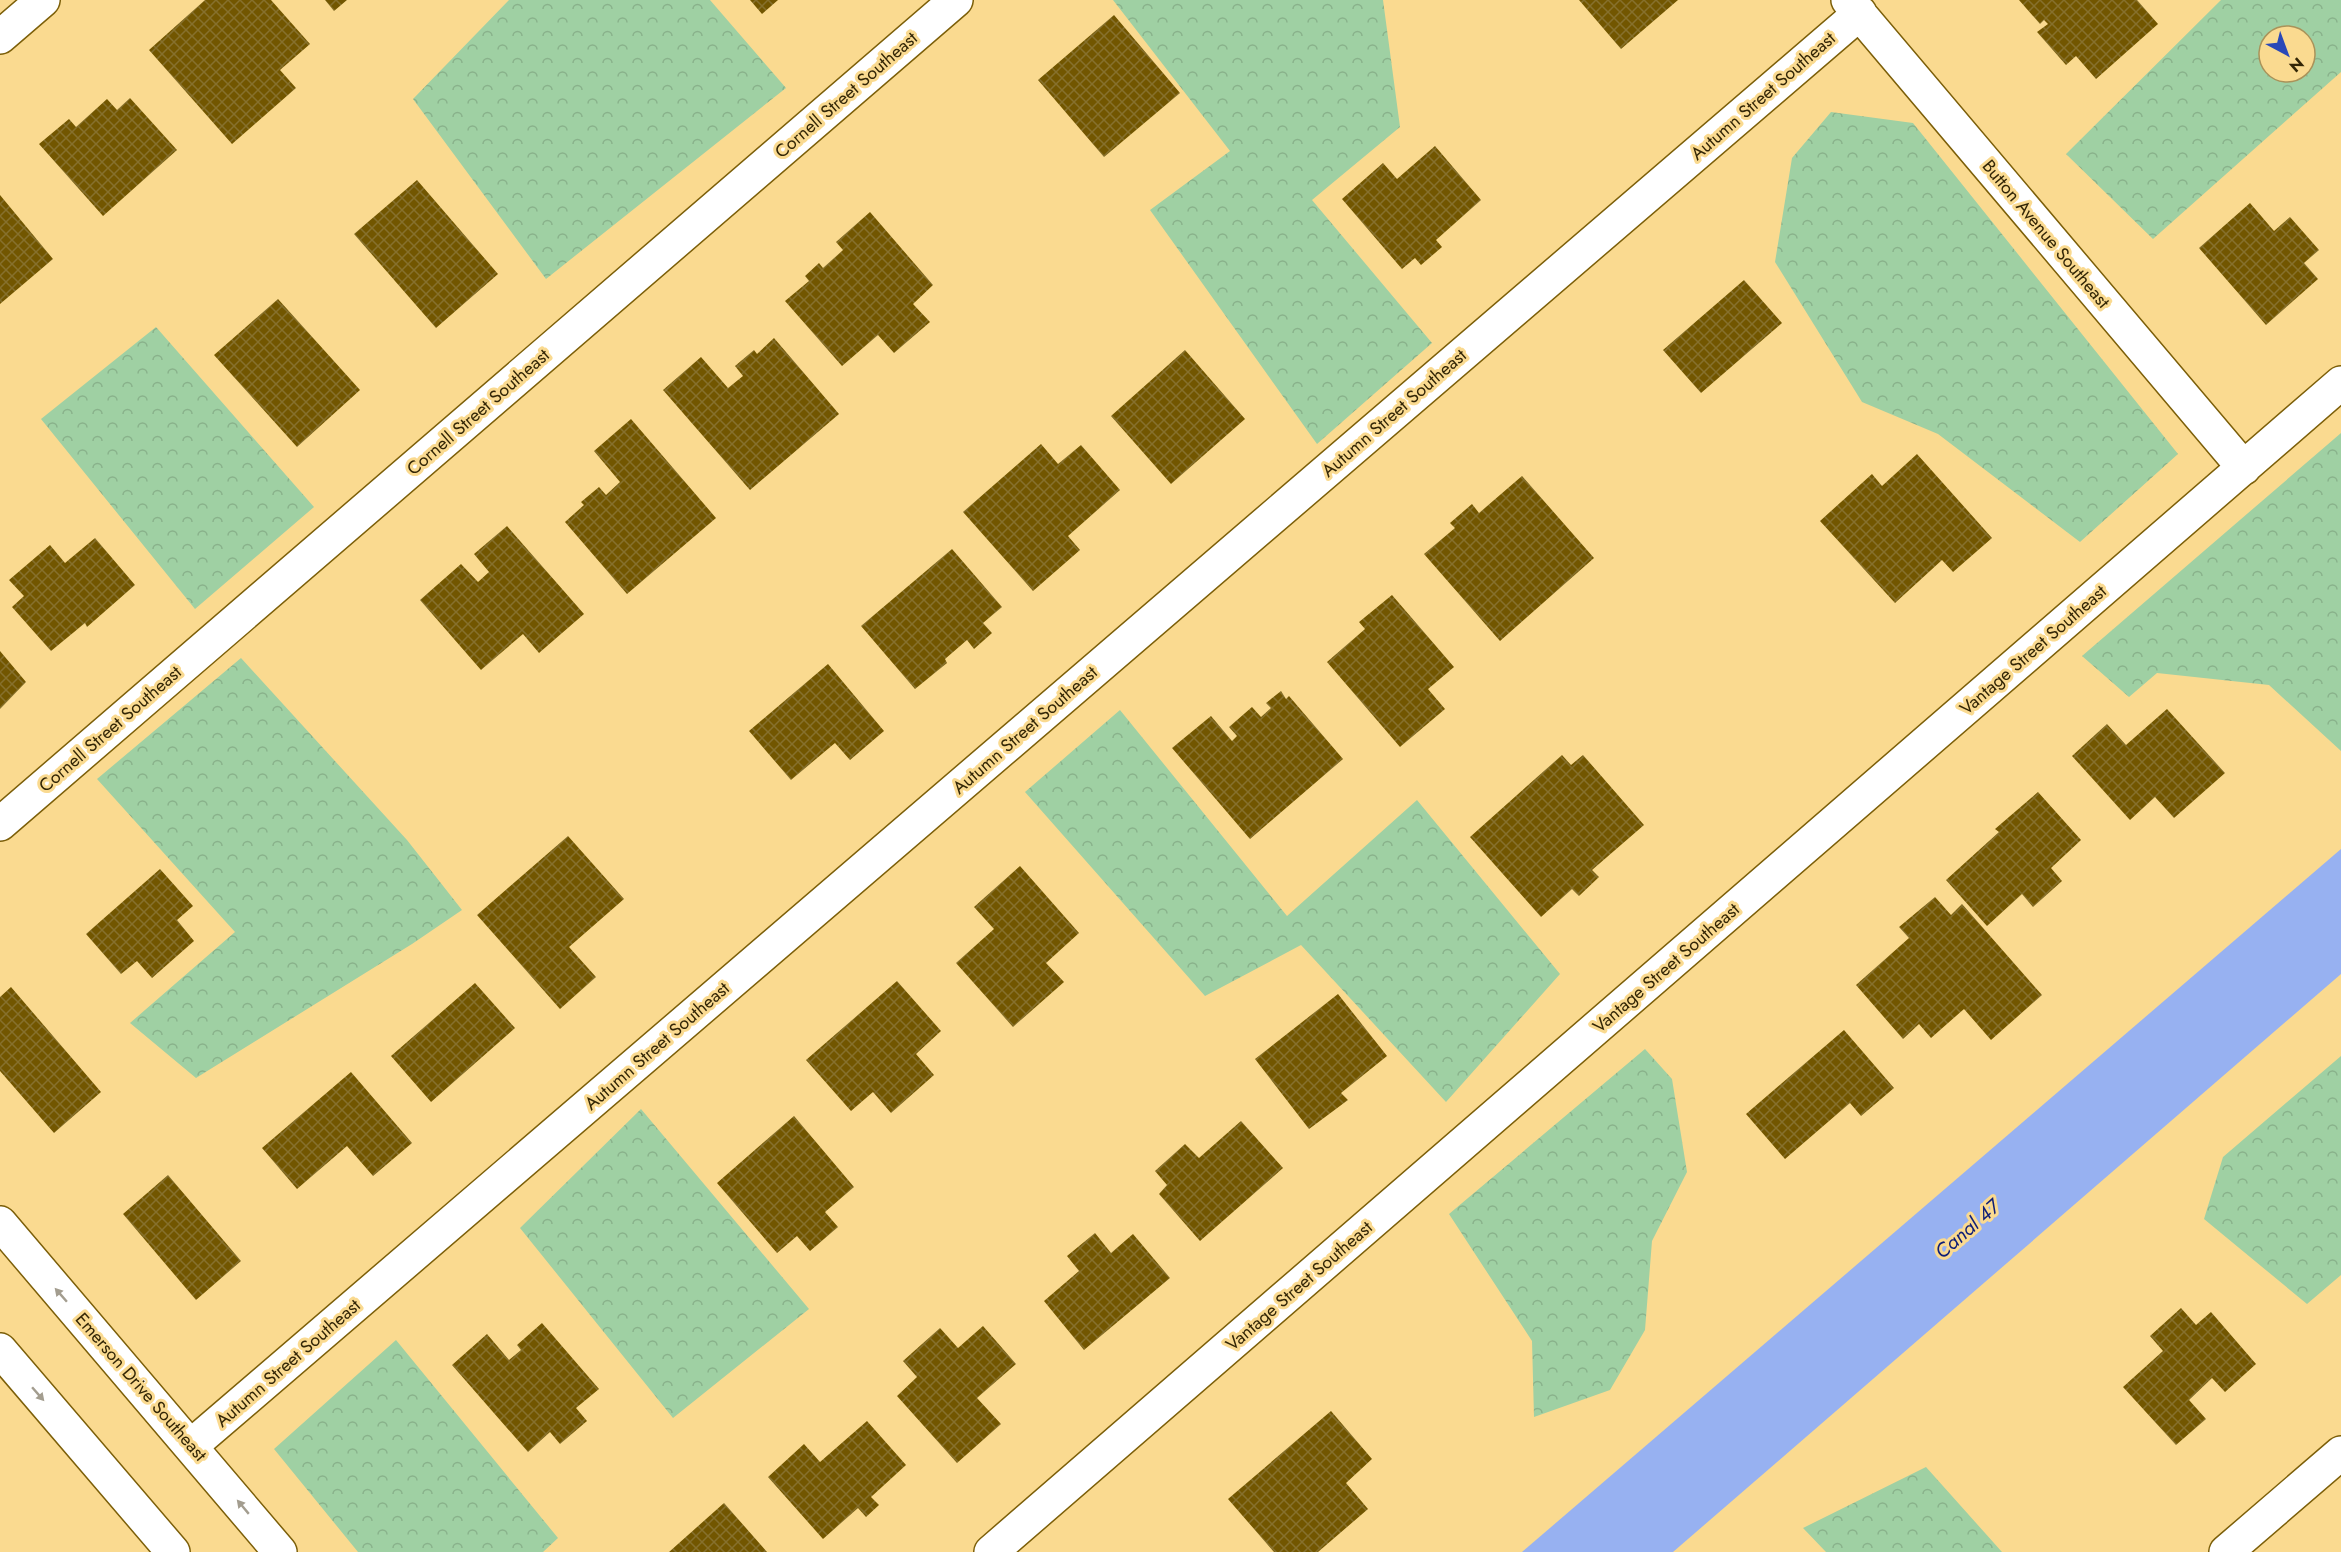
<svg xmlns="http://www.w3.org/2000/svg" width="2341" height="1552" viewBox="0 0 2341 1552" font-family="Jost,sans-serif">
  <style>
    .forest { fill: url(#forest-crowns); fill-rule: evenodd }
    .water { fill: #97b1f1 }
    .building { fill: url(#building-cross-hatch) }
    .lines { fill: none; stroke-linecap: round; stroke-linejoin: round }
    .street-casing { stroke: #7c5f09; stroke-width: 36 }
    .secondary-casing { stroke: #7c5f09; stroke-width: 36 }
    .street { stroke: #fff; stroke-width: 33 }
    .secondary { stroke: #fff; stroke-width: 33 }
    .oneway { fill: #a39d8f }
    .labels { text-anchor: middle; stroke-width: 6; stroke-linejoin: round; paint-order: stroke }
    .street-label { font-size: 18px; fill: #332606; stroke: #fada90 }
    .water-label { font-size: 20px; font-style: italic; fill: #0e1e77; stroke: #fada90 }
  </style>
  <defs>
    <pattern id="forest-crowns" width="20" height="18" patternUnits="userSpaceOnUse" patternTransform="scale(1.5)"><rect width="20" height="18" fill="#9fd0a3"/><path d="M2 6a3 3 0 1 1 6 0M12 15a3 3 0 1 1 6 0" fill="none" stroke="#89b28b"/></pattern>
    <pattern id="building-cross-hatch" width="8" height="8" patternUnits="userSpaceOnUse" patternTransform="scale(1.5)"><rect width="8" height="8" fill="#725600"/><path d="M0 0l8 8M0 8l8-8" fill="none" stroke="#86702d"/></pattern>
  </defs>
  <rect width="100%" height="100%" fill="#fada90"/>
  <path class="forest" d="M509,0H710L786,88L546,279L413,99Z
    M1113,0H1383L1400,127L1312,200L1432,343L1317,444L1150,210L1230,151Z
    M2221,0H2341V72L2153,239L2066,154ZM2269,36H2305V72H2269Z
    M1831,112L1913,123L2178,454L2080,542L1938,434L1862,402L1775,262L1792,158Z
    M156,327L314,507L195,609L41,419Z
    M2341,433V751L2269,685L2157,673L2129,697L2082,656Z
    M241,658L407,840L462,910L412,944L196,1078L130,1023L235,932L97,779Z
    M1120,710L1287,916L1417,800L1560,974L1446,1102L1301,945L1205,996L1025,792Z
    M1645,1049L1672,1079L1687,1172L1652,1241L1645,1330L1610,1390L1534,1417L1532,1341L1449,1214Z
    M2341,1056V1275L2307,1304L2204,1219L2223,1157Z
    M641,1109L809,1309L673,1418L520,1228Z
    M396,1340L558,1538L543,1552H358L274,1449Z
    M1926,1467L2002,1552H1826L1803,1528Z"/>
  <path class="water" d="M2341,849V974L1673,1552H1522Z"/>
  <path class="building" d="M205,0H271L310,44L280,70L296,88L232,144L149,50Z
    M325,0H347L334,11Z
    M750,0H778L762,14Z
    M1579,0H1678L1621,49Z
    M2019,0H2137L2158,24L2096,79L2076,56L2066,65L2037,32L2048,24L2044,20L2040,24Z
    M1114,15L1180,93L1104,157L1038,80Z
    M130,98L177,150L103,216L39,144L69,119L76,127L107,99L117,110Z
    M1435,146L1481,200L1436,240L1442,247L1421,265L1415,258L1402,269L1342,199L1383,163L1397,179Z
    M417,180L498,274L436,328L354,234Z
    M0,195L53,259L0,304Z
    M2250,203L2274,231L2290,217L2319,250L2304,263L2318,279L2266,325L2199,248Z
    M870,212L933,285L913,304L930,322L894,353L878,335L842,366L785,301L809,281L805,276L819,263L823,268L843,250L836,242Z
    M1744,280L1782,323L1701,393L1663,350Z
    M278,299L360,390L297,447L214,355Z
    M774,338L839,414L750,490L663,390L701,357L728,388L743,376L735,366L754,350L757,354Z
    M1185,350L1245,419L1171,484L1111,416Z
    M631,419L716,518L627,594L565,522L584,505L581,502L599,487L606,495L620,482L594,451Z
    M1041,444L1058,464L1081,445L1120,490L1068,536L1080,550L1033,591L963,512Z
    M1917,454L1992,538L1953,572L1942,560L1895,603L1820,521L1872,474L1882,486Z
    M1522,476L1594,558L1500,641L1424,554L1455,528L1450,523L1472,504L1479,513Z
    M507,526L584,614L539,653L523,634L481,670L420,600L461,564L478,582L489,572L474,554Z
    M95,538L135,585L87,627L85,623L51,651L12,607L24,596L9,580L50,545L65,563Z
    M952,549L1002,607L983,623L992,633L974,649L967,640L945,659L947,663L915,689L861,626Z
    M1392,595L1454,667L1428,689L1445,709L1400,747L1327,662L1365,629L1359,622Z
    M0,651L26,682L0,709Z
    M828,664L884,731L850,760L835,743L791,780L749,731Z
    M1281,691L1286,699L1289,696L1343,759L1250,839L1172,748L1211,716L1232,741L1237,736L1229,727L1252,707L1261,717L1271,708L1266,703Z
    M2167,709L2225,773L2174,818L2155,797L2130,820L2072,756L2107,724L2126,745Z
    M1562,755L1571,765L1583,755L1644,825L1592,870L1599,877L1579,896L1572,889L1541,917L1470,837Z
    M2038,792L2081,840L2051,868L2062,881L2033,907L2022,894L1987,926L1946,880L1999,832L1995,829Z
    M568,836L624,899L569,947L596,977L560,1009L477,915Z
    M1020,866L1079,933L1046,963L1064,982L1013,1027L956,963L994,929L974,907Z
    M160,869L193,906L177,920L194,941L152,978L137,961L121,974L86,934Z
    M1935,897L1951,915L1962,904L2042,995L1991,1040L1964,1009L1931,1038L1919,1024L1903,1039L1856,985L1909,938L1899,927Z
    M897,981L941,1031L916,1054L934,1075L891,1113L873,1092L851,1111L806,1060Z
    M475,983L515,1028L431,1102L391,1056Z
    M11,987L101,1092L54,1133L0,1071V997Z
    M1338,994L1387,1056L1341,1093L1348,1100L1309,1129L1255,1059Z
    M1844,1030L1894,1088L1861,1116L1850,1103L1785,1159L1746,1114Z
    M351,1072L412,1143L373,1176L347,1146L297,1189L262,1148Z
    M794,1116L854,1187L825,1212L838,1227L810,1251L797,1236L777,1253L717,1183Z
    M1241,1121L1283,1168L1200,1241L1159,1194L1167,1185L1155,1171L1185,1144L1199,1158Z
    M168,1175L241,1261L196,1300L123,1214Z
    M1095,1233L1111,1253L1133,1234L1170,1278L1084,1350L1044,1301L1079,1271L1067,1256Z
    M2181,1308L2196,1325L2211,1312L2256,1364L2225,1392L2212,1378L2189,1400L2206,1419L2176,1445L2123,1387L2163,1351L2150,1336Z
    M542,1323L599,1389L576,1408L587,1421L560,1444L550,1432L528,1452L452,1365L487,1334L509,1360L521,1350L517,1345Z
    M983,1326L1016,1364L977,1398L1001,1424L957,1463L897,1396L917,1377L903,1361L940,1328L958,1348Z
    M1331,1411L1372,1459L1346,1483L1368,1509L1318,1552H1274L1228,1499Z
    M867,1421L906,1465L871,1497L879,1505L866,1517L858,1508L823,1539L768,1477L804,1444L820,1462Z
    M724,1503L767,1552H669Z"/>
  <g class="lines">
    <g class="street-casing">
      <path id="street" d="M1848,0L2244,468
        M0,37L43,0
        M0,824L956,0
        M191,1446L1860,13
        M991,1552L2341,383
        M2226,1552L2341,1453"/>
    </g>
    <g class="secondary-casing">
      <path id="secondary" d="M0,1223L280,1552
        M0,1350L173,1552"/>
    </g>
    <use href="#street" class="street"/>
    <use href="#secondary" class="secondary"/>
  </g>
  <defs><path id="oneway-solid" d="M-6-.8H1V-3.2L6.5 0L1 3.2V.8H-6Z" transform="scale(1.5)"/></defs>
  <g class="oneway">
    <use href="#oneway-solid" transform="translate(61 1295) rotate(-131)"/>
    <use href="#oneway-solid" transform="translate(38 1394) rotate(49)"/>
    <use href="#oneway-solid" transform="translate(243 1507) rotate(-130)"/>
  </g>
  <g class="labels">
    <g class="street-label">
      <text transform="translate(846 95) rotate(-41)" y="6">Cornell Street Southeast</text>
      <text transform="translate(1763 96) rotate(-41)" y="6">Autumn Street Southeast</text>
      <text transform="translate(2046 234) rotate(50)" y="6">Button Avenue Southeast</text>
      <text transform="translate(478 412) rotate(-41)" y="6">Cornell Street Southeast</text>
      <text transform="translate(1394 413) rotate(-41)" y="6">Autumn Street Southeast</text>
      <text transform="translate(2033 650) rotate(-41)" y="6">Vantage Street Southeast</text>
      <text transform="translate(110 729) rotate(-41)" y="6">Cornell Street Southeast</text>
      <text transform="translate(1025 730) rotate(-41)" y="6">Autumn Street Southeast</text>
      <text transform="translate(1666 968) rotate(-41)" y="6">Vantage Street Southeast</text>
      <text transform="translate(657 1046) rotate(-41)" y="6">Autumn Street Southeast</text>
      <text transform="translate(1299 1286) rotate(-41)" y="6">Vantage Street Southeast</text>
      <text transform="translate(288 1363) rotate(-41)" y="6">Autumn Street Southeast</text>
      <text transform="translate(141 1387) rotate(49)" y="6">Emerson Drive Southeast</text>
    </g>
    <g class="water-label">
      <text transform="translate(1967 1229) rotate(-41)" y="7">Canal 47</text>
    </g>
  </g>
  <g transform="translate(2287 54) rotate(139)"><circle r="28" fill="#fada90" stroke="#aa9259" stroke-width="1.5"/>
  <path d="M0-4.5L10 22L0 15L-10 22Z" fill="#2a48b8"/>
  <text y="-9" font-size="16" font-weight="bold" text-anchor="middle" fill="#332606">N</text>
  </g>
</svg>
